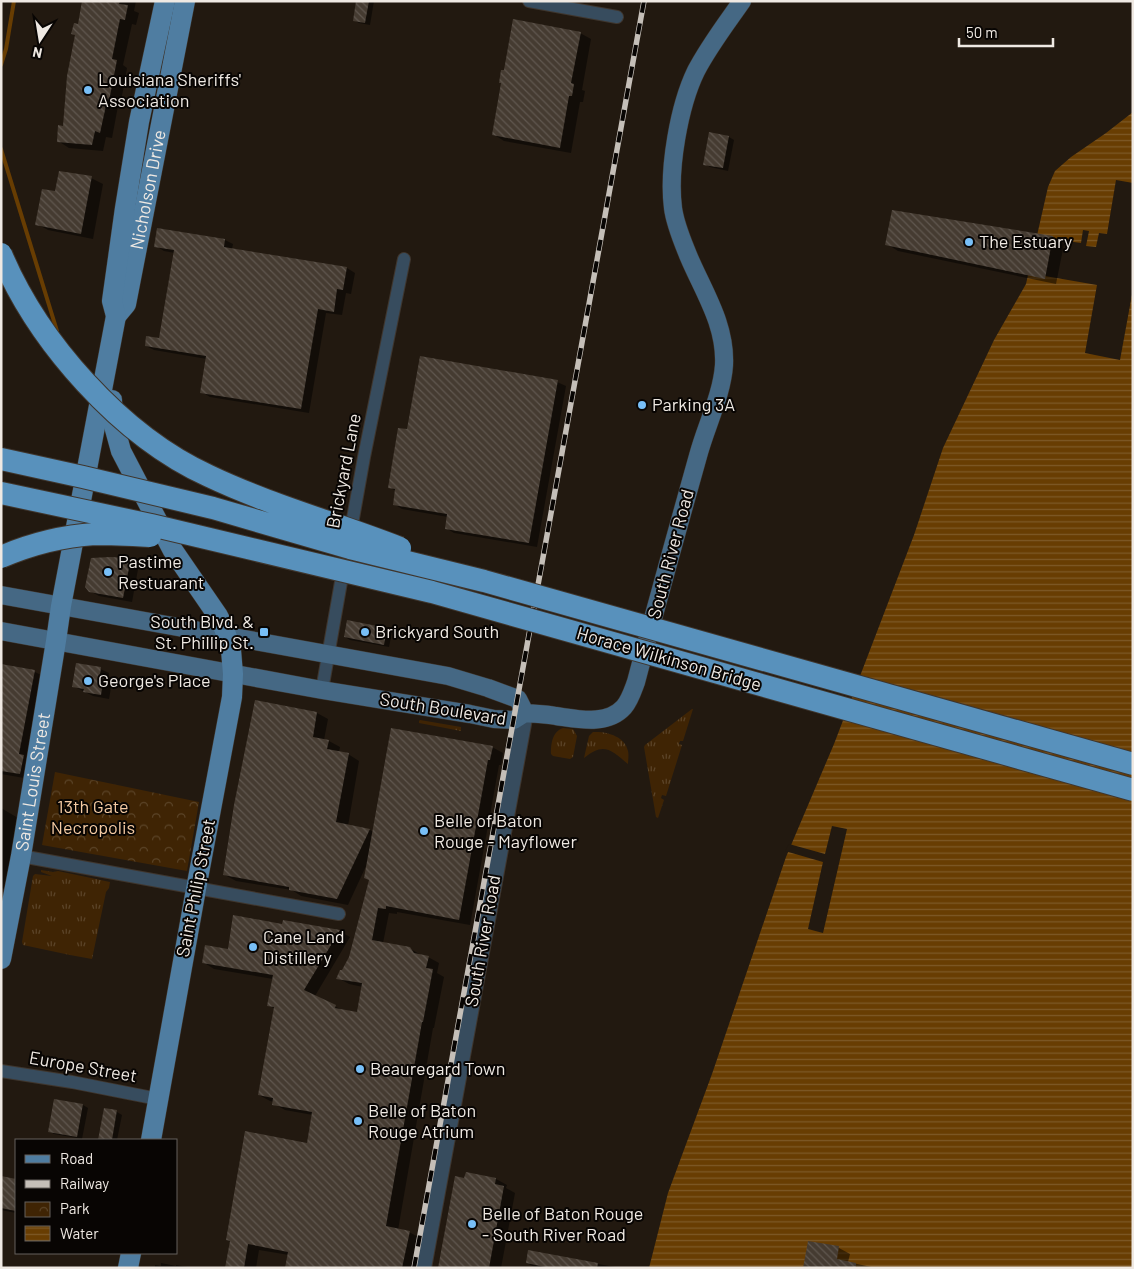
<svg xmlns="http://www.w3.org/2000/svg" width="1134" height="1269" viewBox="0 0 1134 1269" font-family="Barlow,sans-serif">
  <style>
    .grass { fill: url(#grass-tufts) }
    .park { fill: url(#park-crowns) }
    .water { fill: url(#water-rules) }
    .pier { fill: #221910 }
    .shadow { fill: #0007 }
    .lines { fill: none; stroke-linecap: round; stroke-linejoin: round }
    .stream { stroke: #683d02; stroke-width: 4 }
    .building { fill: url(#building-back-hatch) }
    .minor-casing { stroke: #3f362e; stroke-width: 14 }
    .tertiary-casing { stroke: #3f362e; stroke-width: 18 }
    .secondary-casing { stroke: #3f362e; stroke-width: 19 }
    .primary-casing { stroke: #3f362e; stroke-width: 21 }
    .minor { stroke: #374c5e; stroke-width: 12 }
    .tertiary { stroke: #374c5e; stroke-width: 16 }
    .secondary { stroke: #456884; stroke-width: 18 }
    .primary { stroke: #4f7da1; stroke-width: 20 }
    .rail-casing { stroke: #c5bfb8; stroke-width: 5.5 }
    .rail { stroke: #080503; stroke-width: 4; stroke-dasharray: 11; stroke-linecap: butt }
    .motorway-bridge-casing { stroke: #3f362e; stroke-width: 24; stroke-linecap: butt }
    .motorway-bridge { stroke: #5891bc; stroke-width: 22 }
    .poi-dot { fill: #78bff7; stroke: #080503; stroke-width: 2 }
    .labels { text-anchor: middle; stroke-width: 4; stroke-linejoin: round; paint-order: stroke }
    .poi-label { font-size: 18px; fill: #efe9e3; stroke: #080503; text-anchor: start }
    .street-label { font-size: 18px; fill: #efe9e3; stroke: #080503 }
    .park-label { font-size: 18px; fill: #f5cba3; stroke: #080503 }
  </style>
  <defs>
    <pattern id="grass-tufts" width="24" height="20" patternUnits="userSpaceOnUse" patternTransform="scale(1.25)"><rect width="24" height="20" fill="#3f2404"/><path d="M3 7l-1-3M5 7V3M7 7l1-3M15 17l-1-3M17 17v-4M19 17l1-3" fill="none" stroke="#5b4428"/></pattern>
    <pattern id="park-crowns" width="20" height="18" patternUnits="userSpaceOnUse" patternTransform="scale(1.25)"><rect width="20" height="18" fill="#3f2404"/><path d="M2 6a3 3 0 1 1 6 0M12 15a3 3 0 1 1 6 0" fill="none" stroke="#5b4428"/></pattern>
    <pattern id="water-rules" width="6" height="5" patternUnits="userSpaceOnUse" patternTransform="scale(1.25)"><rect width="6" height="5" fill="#683d02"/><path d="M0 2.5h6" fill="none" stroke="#7e5927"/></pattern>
    <pattern id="building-back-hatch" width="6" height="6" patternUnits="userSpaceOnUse" patternTransform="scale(1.25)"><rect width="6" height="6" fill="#453b31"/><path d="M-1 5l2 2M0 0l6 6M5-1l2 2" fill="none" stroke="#60574f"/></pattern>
  </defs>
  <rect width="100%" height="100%" fill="#221910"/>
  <path class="grass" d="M692,709H693L683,741H680L679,744L682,745L666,796L662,795L661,798L664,800L658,818L656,817L644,747L645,745Z
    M420,720L461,727V731L419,723V721Z
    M563,728L573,729L577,736L573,757L570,759L553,756L551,754C551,744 552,732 563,728Z
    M593,732C606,731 625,736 628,751C629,755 628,760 628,764C611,749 603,742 584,758L589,736Z
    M41,870L53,872L58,871L110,882L109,888L106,892L92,959L70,955L23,945L22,942L33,876L35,874L52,876L41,872Z"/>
  <path class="park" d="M55,772L199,802L187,871L42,845Z"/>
  <path class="water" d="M1133,112V1268H649L668,1193L712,1074L786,857L834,744L914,535L943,448L994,340L1026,284L1048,187L1055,171L1071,157L1106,133Z"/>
  <path class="pier" d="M1116,180L1133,183V289L1120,360L1085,353L1097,285L1045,276L1052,239L1081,243L1083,230L1089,231L1086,246L1096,247L1099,233L1107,234Z
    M832,826L847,829L823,933L808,929L823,862L785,851L789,844L825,854Z"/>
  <path class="shadow" d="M84,1H136L134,11L139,13L136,25L132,24L123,65L127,68L120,107L118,106L112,138L106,137L103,151L69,148L58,141L65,127L79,25Z
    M357,1H374L370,25L359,23L354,20Z
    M580,33L591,39L582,90L585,91L583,102H580L571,153L504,141L493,134Z
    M729,137L734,140L728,171L710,167L705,164Z
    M91,178L103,184L93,239L48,230L37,224L56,193Z
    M158,229L225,240L233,244L232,249L347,268L355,273L351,294L346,293L342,315L326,313L309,413L210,397L202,392L207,359L154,350L146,346L160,339L175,253L164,251L156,246Z
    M1052,237L1064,244L1056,284L898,251L887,244Z
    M557,382L566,386L537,547L454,533L446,528L448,517L402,509L394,504L396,491L389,487L408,431Z
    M130,559L139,564L132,602L99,596L90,591Z
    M387,629L392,632L389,647L350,640L345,637Z
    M1,665L35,672L45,677L30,779L1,774Z
    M100,669L109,673L108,679L112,682L109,699L93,696L73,686Z
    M317,713L328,719L324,740L329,741L340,747L339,752L348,754L359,761L348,826L370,830L374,832L492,747L503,753L501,765H499L470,925L397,912V914L389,913L383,943L409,948L421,955L428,957L439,963L437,973L444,977L434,1028H433L398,1230L409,1232L420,1238L415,1268H287L289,1255L259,1250L256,1268H227L231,1242L227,1240L308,1144L313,1115L285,1110L274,1104V1102L270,1101L259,1095L275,1009L269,1005L273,979L214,969L203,962L283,925L339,931L350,937L315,996L344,1011L358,1013L363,987L349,984L338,978L350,958L370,881L367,864L348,905L301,896L292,890L236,881L225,875Z
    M1,808L18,818L6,889L1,888Z
    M83,1105L88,1108L82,1139L54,1134L49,1131Z
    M105,1110L117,1112L122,1115L117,1140H100Z
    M1,1177L16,1180V1213L1,1210Z
    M465,1179H496L507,1185L506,1188L515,1193L501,1268H439Z
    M809,1242L839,1248L850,1254L848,1262L876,1268H804Z
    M529,1252L621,1268H536L527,1263Z
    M161,1263L176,1266V1265L193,1268H155V1265L161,1266Z"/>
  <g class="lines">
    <path class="stream" d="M1,65L6,49L14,1
      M1,149L57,331"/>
  </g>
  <path class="building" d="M82,1H120L119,4L128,5L125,20L120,19L112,59L117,60L109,101H107L100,133L95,131L92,145L57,142L58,125L63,126L67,76L75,35L71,34L74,23L78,24Z
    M356,1H369L365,23L353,21Z
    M513,19L581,32L571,83L574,84L572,96H569L560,148L492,135L501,83H499L501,70H504Z
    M709,132L729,136L723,168L703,165Z
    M59,171L92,176L81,234L35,225L42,189L55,191Z
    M892,210L1053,236L1045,279L885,245Z
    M157,228L225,239L224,247L347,267L343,290L337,289L334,312L318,309L301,409L200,393L206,356L145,346L146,336L159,338L174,250L154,247Z
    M420,356L558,380L529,543L445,529L447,514L393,505L395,489L388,488L398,428L407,429Z
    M110,557L131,558L123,598L89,592L85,587L91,558Z
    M347,620L387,628L384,645L344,637Z
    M76,663L101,667L100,675L104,676L101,695L83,692L84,689L72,687Z
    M1,664L35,670L19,754L24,755L20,774L1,771Z
    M255,700L317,712L313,737L329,740L327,749L349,753L336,822L370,829L337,899L289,890V887L223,875L234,805Z
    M391,728L493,746L490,760H488L459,920L386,906V909L378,908L372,940L410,947L414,953L429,956L426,968L433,969L423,1022H422L386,1226L410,1231L402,1268H285L288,1252L248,1244L244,1268H225L230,1241L226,1240L245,1131L307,1143L312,1112L272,1105L273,1098L258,1095L274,1007L267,1006L273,975L202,963L205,945L228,949L233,915L282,924L283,920L340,930L304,990L336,1005L335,1008L357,1012L362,983L336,979L340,970H342L349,957L369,880L364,878Z
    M54,1099L83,1104L77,1137L48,1132Z
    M104,1108L117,1110L112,1140H98Z
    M466,1172L496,1178L495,1184L504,1186L489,1268H438L455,1176L464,1178Z
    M1,1176L16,1179V1211L1,1208Z
    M808,1241L839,1246L837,1259L856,1263V1268H803Z
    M528,1250L598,1263L597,1268H550L526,1263Z"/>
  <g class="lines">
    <g class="minor-casing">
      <path id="minor" d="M529,1L617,17
        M350,535L364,457L404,259
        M322,690L344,565
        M21,856L339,914
        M1,1071L72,1082L158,1099"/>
    </g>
    <g class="tertiary-casing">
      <path id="tertiary" d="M423,1268L525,713"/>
    </g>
    <g class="secondary-casing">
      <path id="secondary" d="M1,595L448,676L488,688L518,699L525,713
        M1,631L322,690L470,714L494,719L514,720L525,713
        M525,713C535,714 546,714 556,716C578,719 607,726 624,707C630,700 633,690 636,682C656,606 677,531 698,456C706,426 722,395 724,365C726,324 703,291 688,255C682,240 675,224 673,208C668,169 679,106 696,71C709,46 726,24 742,1"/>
    </g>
    <g class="primary-casing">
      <g id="primary">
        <path id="s1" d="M116,316L126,304L185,1"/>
        <path d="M112,400L113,422L121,451L172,549L218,616L224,628L231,650L233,674L232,697L196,889L151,1140"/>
        <path id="s2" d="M1,959L21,856L56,641L61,606L116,316L112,301L125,208L139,122L165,1"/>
        <path d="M128,1268L131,1253"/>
      </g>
    </g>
    <use href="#minor" class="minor"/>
    <use href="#tertiary" class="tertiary"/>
    <use href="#secondary" class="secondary"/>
    <use href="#primary" class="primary"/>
    <g class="rail-casing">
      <path id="rail" d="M414,1268L644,1"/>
    </g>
    <use href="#rail" class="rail"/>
    <g class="motorway-bridge-casing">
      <path id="motorway-bridge" d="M1,254C38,342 121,436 209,476C270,505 336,523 400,548
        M1,459L83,477L213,508L350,548L484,581L1133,764
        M1,493L151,525L432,592L1133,790
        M1,557C31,544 63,536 95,534C113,534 132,535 150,536"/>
    </g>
    <use href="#motorway-bridge" class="motorway-bridge"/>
  </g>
  <g class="poi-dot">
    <circle cx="88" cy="90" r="5"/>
    <circle cx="969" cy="242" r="5"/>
    <circle cx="642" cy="405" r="5"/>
    <circle cx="108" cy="572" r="5"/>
    <rect x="259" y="627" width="10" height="10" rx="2.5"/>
    <circle cx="365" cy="632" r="5"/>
    <circle cx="88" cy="681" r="5"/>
    <circle cx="424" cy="831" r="5"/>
    <circle cx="253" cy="947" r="5"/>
    <circle cx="360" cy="1069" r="5"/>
    <circle cx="358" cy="1121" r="5"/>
    <circle cx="472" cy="1224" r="5"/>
  </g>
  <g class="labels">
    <g class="poi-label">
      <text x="98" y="86">Louisiana Sheriffs'<tspan x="98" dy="21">Association</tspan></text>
      <text x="979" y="248">The Estuary</text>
      <text x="652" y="411">Parking 3A</text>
      <text x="118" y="568">Pastime<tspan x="118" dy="21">Restuarant</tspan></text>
      <text x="254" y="628" text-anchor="end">South Blvd. &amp;<tspan x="254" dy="21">St. Phillip St.</tspan></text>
      <text x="375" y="638">Brickyard South</text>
      <text x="98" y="687">George's Place</text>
      <text x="434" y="827">Belle of Baton<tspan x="434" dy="21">Rouge - Mayflower</tspan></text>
      <text x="263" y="943">Cane Land<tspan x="263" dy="21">Distillery</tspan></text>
      <text x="370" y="1075">Beauregard Town</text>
      <text x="368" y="1117">Belle of Baton<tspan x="368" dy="21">Rouge Atrium</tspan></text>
      <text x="482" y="1220">Belle of Baton Rouge<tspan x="482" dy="21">- South River Road</tspan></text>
    </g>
    <g class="street-label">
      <text dy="6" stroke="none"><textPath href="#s1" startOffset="132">Nicholson Drive</textPath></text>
      <text transform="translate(344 471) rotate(-79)" y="6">Brickyard Lane</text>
      <text transform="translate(671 554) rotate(-75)" y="6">South River Road</text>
      <text transform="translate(669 659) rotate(16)" y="6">Horace Wilkinson Bridge</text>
      <text transform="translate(443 709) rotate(9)" y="6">South Boulevard</text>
      <text dy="6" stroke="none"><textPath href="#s2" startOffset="180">Saint Louis Street</textPath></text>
      <text transform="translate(196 888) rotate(-79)" y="6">Saint Philip Street</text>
      <text transform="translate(483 941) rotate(-80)" y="6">South River Road</text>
      <text transform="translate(83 1067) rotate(10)" y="6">Europe Street</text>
    </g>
    <g class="park-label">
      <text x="93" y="813">13th Gate<tspan x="93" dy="21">Necropolis</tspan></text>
    </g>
  </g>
  <rect width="1134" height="1269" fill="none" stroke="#efe9e3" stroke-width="5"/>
  <rect x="15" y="1139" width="162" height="115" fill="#080503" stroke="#64605d"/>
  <rect x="25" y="1155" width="25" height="8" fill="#4f7da1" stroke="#64605d"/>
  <text x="60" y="1164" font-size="15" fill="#efe9e3">Road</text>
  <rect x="25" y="1180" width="25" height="8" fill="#c5bfb8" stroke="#64605d"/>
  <text x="60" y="1189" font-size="15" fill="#efe9e3">Railway</text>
  <rect x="25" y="1202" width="25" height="15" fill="url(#park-crowns)" stroke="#64605d"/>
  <text x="60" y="1214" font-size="15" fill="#efe9e3">Park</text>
  <rect x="25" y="1226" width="25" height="15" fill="url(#water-rules)" stroke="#64605d"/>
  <text x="60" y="1239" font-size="15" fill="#efe9e3">Water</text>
  <g transform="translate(40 40) rotate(192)" stroke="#080503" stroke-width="4" paint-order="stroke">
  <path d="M0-4L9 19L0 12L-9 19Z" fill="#efe9e3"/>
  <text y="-8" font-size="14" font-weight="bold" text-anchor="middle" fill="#efe9e3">N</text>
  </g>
  <path d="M959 38v8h94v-8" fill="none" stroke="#efe9e3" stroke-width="2.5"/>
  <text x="966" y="38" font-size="15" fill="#efe9e3" stroke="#080503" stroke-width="4" paint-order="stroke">50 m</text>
</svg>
